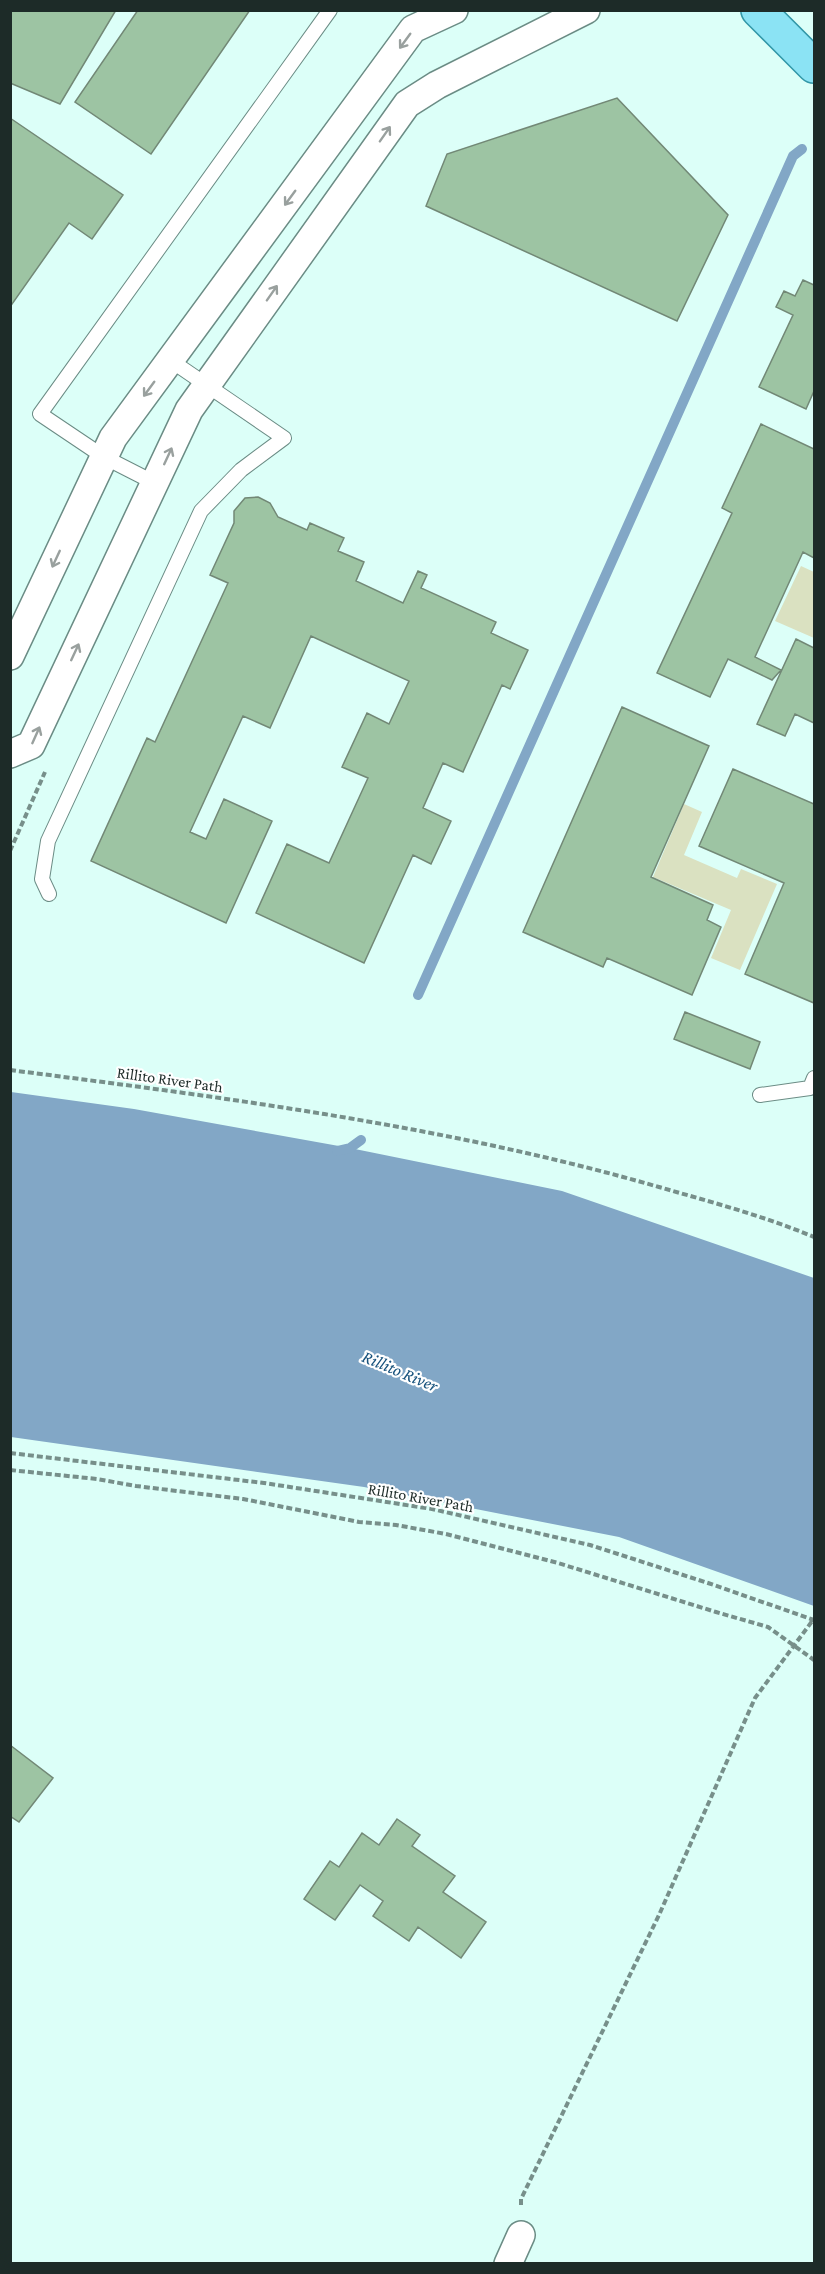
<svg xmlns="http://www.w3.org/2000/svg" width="825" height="2274" viewBox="0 0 825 2274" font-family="'Crimson Pro',serif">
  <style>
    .green { fill: #dae1c1 }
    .water { fill: #82a7c6 }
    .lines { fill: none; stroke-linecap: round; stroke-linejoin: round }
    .stream { stroke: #82a7c6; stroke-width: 10 }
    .building { fill: #9dc4a3; stroke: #728876; stroke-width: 1.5 }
    .service-casing { stroke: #6b8c85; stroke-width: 16 }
    .minor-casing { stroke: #6b8c85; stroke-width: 30 }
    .primary-casing { stroke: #3297a7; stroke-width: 36 }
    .path { stroke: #778f8a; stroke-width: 4; stroke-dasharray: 6 3; stroke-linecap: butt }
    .service { stroke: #fff; stroke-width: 14 }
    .minor { stroke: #fff; stroke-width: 27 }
    .primary { stroke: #8be3f4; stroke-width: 33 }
    .oneway { stroke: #99a09e }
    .labels { text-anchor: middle; stroke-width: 4.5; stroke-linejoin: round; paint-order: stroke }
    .street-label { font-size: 16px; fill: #1d2b28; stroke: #fff }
    .water-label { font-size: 18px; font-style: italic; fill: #18537d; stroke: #fff }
  </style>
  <rect width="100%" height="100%" fill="#dcfff8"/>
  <path class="green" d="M801,566L814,572V638L775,621Z
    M684,804L702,812L684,855L737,878L741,869L777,884L740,970L711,958L731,910L653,877Z"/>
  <path class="water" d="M11,1092L134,1109L350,1148L562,1191L814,1278V1606L619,1537L364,1487L11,1437Z"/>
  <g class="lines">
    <path class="stream" d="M418,995L793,156L802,149
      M337,1151L350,1148L361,1140"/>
  </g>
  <path class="building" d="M10,10H116L60,104L10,83Z
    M138,10H250L151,154L75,102Z
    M617,98L728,215L677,321L426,206L447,154Z
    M10,118L123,195L92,239L69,223L10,307Z
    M803,280L814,285V391L806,409L759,387L793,315L776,307L784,291L795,296Z
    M761,424L814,449V558L803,552L755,657L781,670L772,680L728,659L710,697L657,673L732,513L722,508Z
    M258,497L270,503L278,517L307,530L310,523L344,538L338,551L364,562L356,581L403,603L418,571L427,575L421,588L496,622L491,633L528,650L510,689L502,685L463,772L443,763L423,808L451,821L431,864L413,855L364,963L256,913L287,844L329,863L368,778L342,767L367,713L389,724L409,681L311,636L270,728L243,716L190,832L206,839L224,799L272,821L226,923L91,861L147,738L155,742L228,583L210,575L234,523V511L245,498Z
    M796,639L814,648V723L795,714L785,736L757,724Z
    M622,707L709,746L651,877L713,905L707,920L721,927L692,995L607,958L603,967L523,932Z
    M733,769L814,804V1003L745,974L784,883L699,846Z
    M685,1012L760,1042L750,1069L674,1039Z
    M10,1745L53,1778L19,1822L10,1816Z
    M397,1819L420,1835L412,1846L455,1876L443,1892L486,1922L461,1958L418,1927L409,1941L373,1916L383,1901L360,1885L335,1920L304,1899L330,1861L339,1867L362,1833L379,1845Z"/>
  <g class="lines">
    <g class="service-casing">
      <path id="service" d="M155,483L104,457L40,414L330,10
        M49,894L42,879L48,841L201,511L241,470L284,438L170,360
        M760,1095L810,1088L814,1078"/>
    </g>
    <g class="minor-casing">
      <path id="minor" d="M10,656L113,438L413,29L454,10
        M10,754L31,745L189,410L407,104L437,85L586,10
        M508,2264L521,2235"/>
    </g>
    <g class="primary-casing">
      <path id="primary" d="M758,10L814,66"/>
    </g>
    <path class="path" d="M10,851L45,772
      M10,1070C228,1098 447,1126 659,1187C711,1202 764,1216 814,1237
      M10,1453L264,1483L432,1509L590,1545L708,1583L814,1620
      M10,1470L97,1479L136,1486L243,1499L359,1522L396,1525L446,1534L558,1563L716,1612L768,1627L814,1660
      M521,2205V2199L659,1915L755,1698L813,1620"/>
    <use href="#service" class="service"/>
    <use href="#minor" class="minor"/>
    <use href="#primary" class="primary"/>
  </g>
  <defs><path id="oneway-shaft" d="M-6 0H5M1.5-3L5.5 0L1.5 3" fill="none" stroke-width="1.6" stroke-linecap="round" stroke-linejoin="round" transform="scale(1.5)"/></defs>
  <g class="oneway">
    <use href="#oneway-shaft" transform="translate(405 41) rotate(126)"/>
    <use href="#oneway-shaft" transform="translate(385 134) rotate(-55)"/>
    <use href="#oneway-shaft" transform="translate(290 198) rotate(126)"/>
    <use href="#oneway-shaft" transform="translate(272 293) rotate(-55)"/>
    <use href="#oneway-shaft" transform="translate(149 389) rotate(126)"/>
    <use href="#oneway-shaft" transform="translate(168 456) rotate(-65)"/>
    <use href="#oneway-shaft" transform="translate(56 559) rotate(115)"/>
    <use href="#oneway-shaft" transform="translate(75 652) rotate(-65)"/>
    <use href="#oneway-shaft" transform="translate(36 735) rotate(-66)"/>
  </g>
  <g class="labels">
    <g class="street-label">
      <text transform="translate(170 1079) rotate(8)" y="6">Rillito River Path</text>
      <text transform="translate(421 1497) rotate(10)" y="6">Rillito River Path</text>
    </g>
    <g class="water-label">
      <text transform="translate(400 1371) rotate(23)" y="6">Rillito River</text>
    </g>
  </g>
  <rect width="825" height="2274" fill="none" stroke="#1d2b28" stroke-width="24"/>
</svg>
